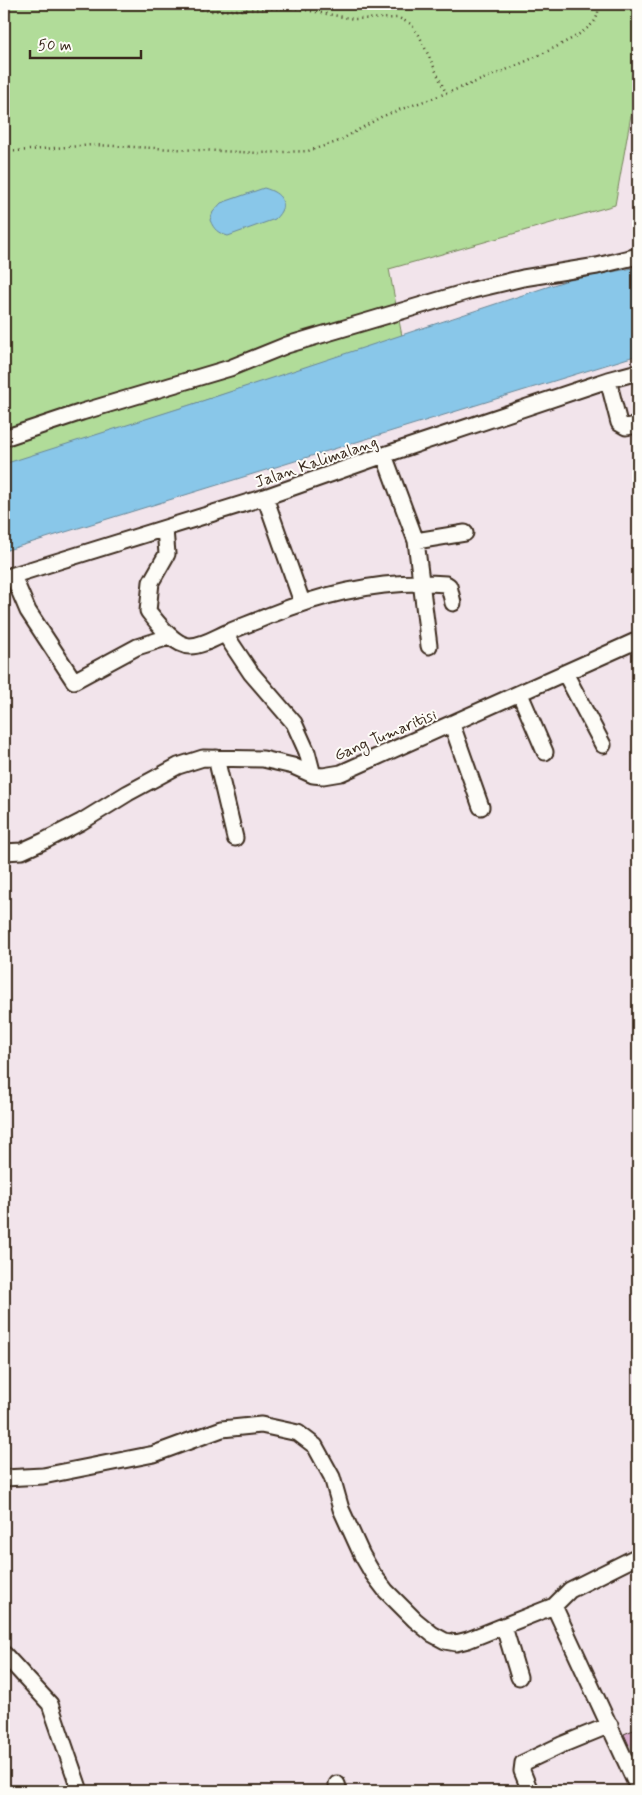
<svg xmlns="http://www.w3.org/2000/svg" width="642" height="1795" viewBox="0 0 642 1795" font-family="Mynerve,sans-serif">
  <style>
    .green { fill: #b1dc99; stroke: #76835c }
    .water { fill: #89c7e9; stroke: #6a8898 }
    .building { fill: #d9acce; stroke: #3b2a1e }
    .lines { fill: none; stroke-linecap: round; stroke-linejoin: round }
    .minor-tunnel { stroke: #cdbfc2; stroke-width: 15; stroke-dasharray: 15 8; stroke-linecap: butt }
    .minor-casing { stroke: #3b2a1e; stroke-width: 19 }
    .path { stroke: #3b2a1e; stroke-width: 2.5; stroke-dasharray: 1 4; stroke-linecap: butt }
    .minor { stroke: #fdfcf7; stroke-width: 15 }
    .labels { text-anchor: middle; stroke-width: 4; stroke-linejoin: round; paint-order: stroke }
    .street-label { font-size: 16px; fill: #3b2a1e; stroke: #fdfcf7 }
  </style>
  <rect width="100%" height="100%" fill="#f2e4eb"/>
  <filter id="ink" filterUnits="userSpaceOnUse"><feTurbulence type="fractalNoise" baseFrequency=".02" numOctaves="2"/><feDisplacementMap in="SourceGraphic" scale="10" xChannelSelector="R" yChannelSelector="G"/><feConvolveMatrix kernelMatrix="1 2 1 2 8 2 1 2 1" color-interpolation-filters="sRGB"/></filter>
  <g filter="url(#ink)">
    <path class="green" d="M4,4H638V108L631,115L615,205L389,269L402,336L4,466Z"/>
    <path class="water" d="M264,188C282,193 290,204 275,219L228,236C218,233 214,230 210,220L213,212L221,203Z
      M638,267V355L4,551V464L193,404L565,281Z"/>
    <path class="building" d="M638,1728V1766L624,1734Z"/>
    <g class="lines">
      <path class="minor-tunnel" d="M628,1753L638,1751"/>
      <g class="minor-casing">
        <path id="minor" d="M608,380L619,423L626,427L638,425
          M4,438L82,412L230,368L287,345L473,290L523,278L597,266L638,256
          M384,455L416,541L429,646
          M265,497L302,602
          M165,529L167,554L151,582L148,611C157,622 174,646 190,646C202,646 215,638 226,633C240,627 254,622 268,616C324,593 385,579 446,584L449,586L453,603
          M416,541L465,533
          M13,576L28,611L74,681L137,647L169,637
          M4,578L265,497L384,455L608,380L638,372
          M225,634L251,673L294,723L307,752L313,775
          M565,673L603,745
          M520,694L545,752
          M452,725L481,807
          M216,758L235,838
          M4,852L22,851L44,841L81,822L128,793L178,766L203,758L263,759L293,766L313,775L323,776L341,773L638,640
          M4,1478L43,1476L154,1454L222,1429L261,1425L298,1433L315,1446L332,1477L341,1509L362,1555L373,1574L386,1591L415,1620L432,1634L445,1641L456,1643L468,1640L554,1606L638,1788
          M554,1606L570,1590L638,1556
          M504,1627L519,1677
          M4,1654L50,1704L80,1791
          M337,1784L339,1791
          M530,1791L522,1771L523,1763L561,1745L610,1725"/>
      </g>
      <path class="path" d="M172,4L211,11L295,8L354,19L399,18L411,24L419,35L446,93
        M4,152L93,145L259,153L308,151L337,142L381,117L396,111C450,92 504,73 556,47C569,40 584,33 594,22C598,16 599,10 598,4"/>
      <use href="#minor" class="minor"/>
    </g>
  </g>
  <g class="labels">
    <g class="street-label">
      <text transform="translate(316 461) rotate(-19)" y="6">Jalan Kalimalang</text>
      <text transform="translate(385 734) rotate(-23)" y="6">Gang Tumaritisi</text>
    </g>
  </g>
  <rect width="642" height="1795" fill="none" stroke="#fdfcf7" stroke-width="20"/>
  <rect x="10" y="10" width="622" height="1775" fill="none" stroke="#3b2a1e" stroke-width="2" filter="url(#ink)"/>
  <path d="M30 50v8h111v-8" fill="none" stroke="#3b2a1e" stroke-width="2.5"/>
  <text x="38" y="50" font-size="15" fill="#3b2a1e" stroke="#fdfcf7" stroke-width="4" paint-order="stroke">50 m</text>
</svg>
